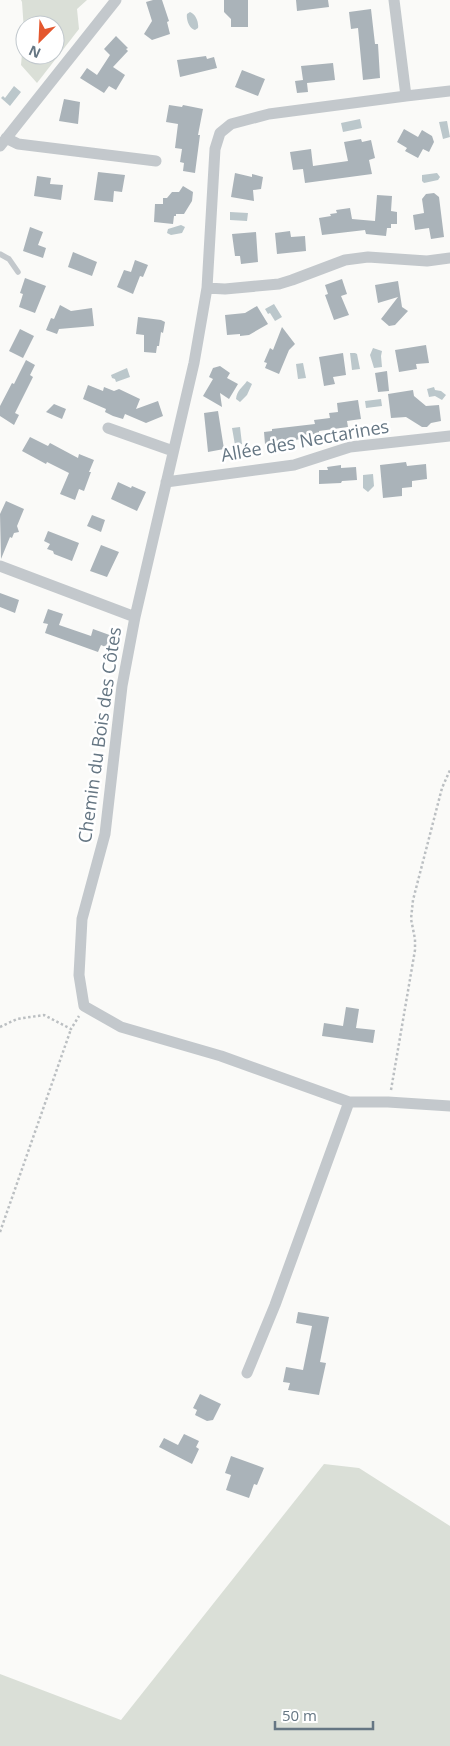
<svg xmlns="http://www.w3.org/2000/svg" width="450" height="1746" viewBox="0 0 450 1746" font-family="'Open Sans',sans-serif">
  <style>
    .green { fill: #dadfd7; fill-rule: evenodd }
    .water { fill: #bbc7cb }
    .building { fill: #aab3b9 }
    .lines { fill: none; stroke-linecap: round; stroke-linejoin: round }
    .path { stroke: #bbbfc2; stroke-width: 2.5; stroke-dasharray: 2.5 2.5; stroke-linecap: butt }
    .service { stroke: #c3c8cc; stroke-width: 5.5 }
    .minor { stroke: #c3c8cc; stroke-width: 11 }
    .labels { text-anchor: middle; stroke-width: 5; stroke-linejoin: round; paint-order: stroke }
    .street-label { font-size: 18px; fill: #657683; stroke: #fff }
  </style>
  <rect width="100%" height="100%" fill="#fafaf8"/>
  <path class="green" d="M21,0H87L77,9L79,29L37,83L21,65L24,31L22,2ZM25,25H55V55H25Z
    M324,1464L359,1468L450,1526V1746H0V1674L121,1720Z"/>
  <path class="water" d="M190,12C196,14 199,23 198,28L195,30C189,29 186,19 187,14Z
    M14,86L21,92L10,106L1,98L3,96L5,98Z
    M360,119L362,128L343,132L341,123Z
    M447,121L450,137L443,139L439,122Z
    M437,173L440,177L438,180L424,183L422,181V175Z
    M230,212L248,213L247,221L230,220Z
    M181,225L185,227L182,233L171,235L167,233L168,229Z
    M274,304L282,317L275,321L270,313L268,314L265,309Z
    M373,348L382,351L381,356L382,367L374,368L370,355Z
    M350,353H355L357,354L360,369L352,370Z
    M303,363L306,378L298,379L296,364Z
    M127,368L130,377L116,382L115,379L112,378L111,375Z
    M247,381L252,384L247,395L240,402L236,399C237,390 242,388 247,381Z
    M434,387L435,390L441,391L446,395L442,400L435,396L429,397L427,389Z
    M381,399L382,406L366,408L365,401Z
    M240,427L242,444L235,445L232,428Z
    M373,474L374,486L368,492L363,488V475Z"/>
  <path class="building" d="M153,0H162L169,21L167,22L170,34L152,40L144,34L152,21L146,2Z
    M224,0H248V27H231V19L224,12Z
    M296,0H328L329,7L297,11Z
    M371,9L375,44H378L380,78L363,80L358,28L351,29L349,12Z
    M116,36L128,48L126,49L128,51L113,67L125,75L116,90L109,86L104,93L80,78L87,68L97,75L110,55L104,49Z
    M206,56L207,59L214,57L217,68L180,77L177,60Z
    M333,63L335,80L307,83L308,92L297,93L295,81L303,80L301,66Z
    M242,70L265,79L258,96L235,87Z
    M64,99L80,102L78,124L59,121Z
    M169,105L182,107L183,105L203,109L198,135H200L195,173L183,171L184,163L180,162L182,149L175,148L178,124L166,122Z
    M404,129L418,137L422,130L432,136L434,142L429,152L423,149L418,158L405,151L407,148L397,142Z
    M361,139L362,142L371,140L375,158L369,160L372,174L305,183L303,169L293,170L290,152L311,149L313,166L348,161L344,142Z
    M98,172L125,175L122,192L114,191L113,202L94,200Z
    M235,173L252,177V174L263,177L261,189L253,190L254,201L231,197Z
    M37,176L51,178L50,184L63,185L61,200L34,196Z
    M183,186L193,192L192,201L184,214H176V216H174L173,224L154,222L155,204H163V198H167L172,192H179Z
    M434,193L439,197L444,237L431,239L429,228L415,230L413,215L424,213L422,199L426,194Z
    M377,195L392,196L391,211L397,212V224H391V228H387L386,236L366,234L365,230L322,235L319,218L331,216L330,214L337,213L336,210L350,208L352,219L375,221Z
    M30,227L43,232L38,245L46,248L43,258L23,251Z
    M290,231L291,237L305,236L306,251L277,254L275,233Z
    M256,232L258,262L241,264L240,256H235L232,234Z
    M73,252L97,262L92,276L68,267Z
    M135,260L148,265L143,277L140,276L133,294L117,287L124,270L131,272Z
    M25,278L46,286L35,313L19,307L23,294L20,293Z
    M342,279L347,294L341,296L349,315L334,320L325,295L328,294L325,285Z
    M398,281L402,307L408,311L395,325L389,326L381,319L398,297L378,303L375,285Z
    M60,305L71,311L92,308L94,326L59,329L57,334L46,330L51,318L54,319Z
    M257,306L268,324L249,335L240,336V334L227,335L225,315L245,313Z
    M138,317L161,320L165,322L163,333L161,332L159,346H157L156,353L144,352V335L136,334Z
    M282,327L295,344L289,350L279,374L265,368L267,363L264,362L270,348L273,350Z
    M20,329L34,336L23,358L9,351Z
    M426,345L429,363L416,364L417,369L399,372L395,350Z
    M343,353L346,375L333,377L335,384L324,386L319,357Z
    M26,360L35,365L30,375L33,377L15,413L19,415L14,425L0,416V406L12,383L14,384Z
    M220,366L230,373L227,378L238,384L229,399L220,393L222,407L203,396L213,379L209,377L213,368Z
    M387,371L389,391L378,392L375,373Z
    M88,385L103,391L104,387L114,391L119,389L140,399L136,409L158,401L163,416L146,423L125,414L123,419L113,416L105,412L106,409L83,399Z
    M413,390L414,396L426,406L439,405L441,421L431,423L427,427H422L406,417L391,418L388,394Z
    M358,400L361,419L347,421L348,427L319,431V434L301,435L302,439L294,440V442L265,444L264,432L272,431V429L315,424L314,420L330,418L329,413L338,412L337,403Z
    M54,404L66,409L62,419L46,412Z
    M218,411L224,449L208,452L204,413Z
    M30,437L48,446L50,443L78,458L79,454L94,460L89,472H91L84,491L79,489L75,500L60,494L69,473L47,462L46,464L22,451Z
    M406,462L407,466L426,464L427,479L412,481V487L402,488V496L383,498L380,465Z
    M341,465V468L356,467L357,480L342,481L341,483L319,484V470H328L327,467Z
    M118,482L131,488L132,486L146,492L137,511L111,499Z
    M6,501L24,509L17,526L19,532L14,533L12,538L10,537L1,559L0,514Z
    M92,515L105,520L101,532L87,526Z
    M48,531L79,543L72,561L54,554L53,551L47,549L50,544L44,541Z
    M101,545L119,552L107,577L90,571Z
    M0,593L19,600L15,613L0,607Z
    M48,609L63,614L59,625L91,636L93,629L115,637L110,649L101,645L98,652L45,633L48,624L43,623Z
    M346,1007L359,1009L356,1028L375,1030L373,1043L322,1036L324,1023L343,1026Z
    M298,1312L329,1317L320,1362L326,1363L319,1395L288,1390L290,1383L283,1382L286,1367L303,1370L312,1326L296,1323Z
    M200,1394L221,1404L213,1420L207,1421L195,1415L197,1410L193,1408Z
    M184,1434L199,1441L196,1447L199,1449L192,1464L159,1447L164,1438L178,1445Z
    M231,1456L264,1468L257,1485L254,1484L249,1498L226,1490L231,1475L225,1473Z"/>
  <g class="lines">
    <path class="path" d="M0,1027L17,1019L44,1015L71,1029L79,1016
      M391,1090L415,950V939L411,919L413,900L442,788L450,770
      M0,1232L71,1029"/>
    <path class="service" d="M0,254L9,259L18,272"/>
    <path class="minor" d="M394,0L406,96L450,91
      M406,96L269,114L231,124L220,133L215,149L207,288L194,363L135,617L122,686L105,834L82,919L79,975L84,1006L121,1027L221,1056L349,1102H388L450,1106
      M6,138L18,144L156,161
      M0,146L116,0
      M207,288L225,289L279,284L292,280L345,260L368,257L427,261L450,258
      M108,428L173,451
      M166,482L294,465L350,447L450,436
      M0,566L135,617
      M247,1373L275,1305L349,1102"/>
  </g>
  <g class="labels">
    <g class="street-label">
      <text transform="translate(305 441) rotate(-10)" y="6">Allée des Nectarines</text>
      <text transform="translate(100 735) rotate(-82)" y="6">Chemin du Bois des Côtes</text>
    </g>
  </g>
  <g transform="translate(40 40) rotate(204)"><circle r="24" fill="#ffffff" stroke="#c1c8cd"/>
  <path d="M0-4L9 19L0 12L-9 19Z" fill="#e4572e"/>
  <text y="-8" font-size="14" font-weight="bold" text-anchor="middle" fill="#657683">N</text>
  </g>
  <path d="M275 1721v8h98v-8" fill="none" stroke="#657683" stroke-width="2.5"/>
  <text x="282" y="1721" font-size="15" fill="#657683" stroke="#ffffff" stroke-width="4" paint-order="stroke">50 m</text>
</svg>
